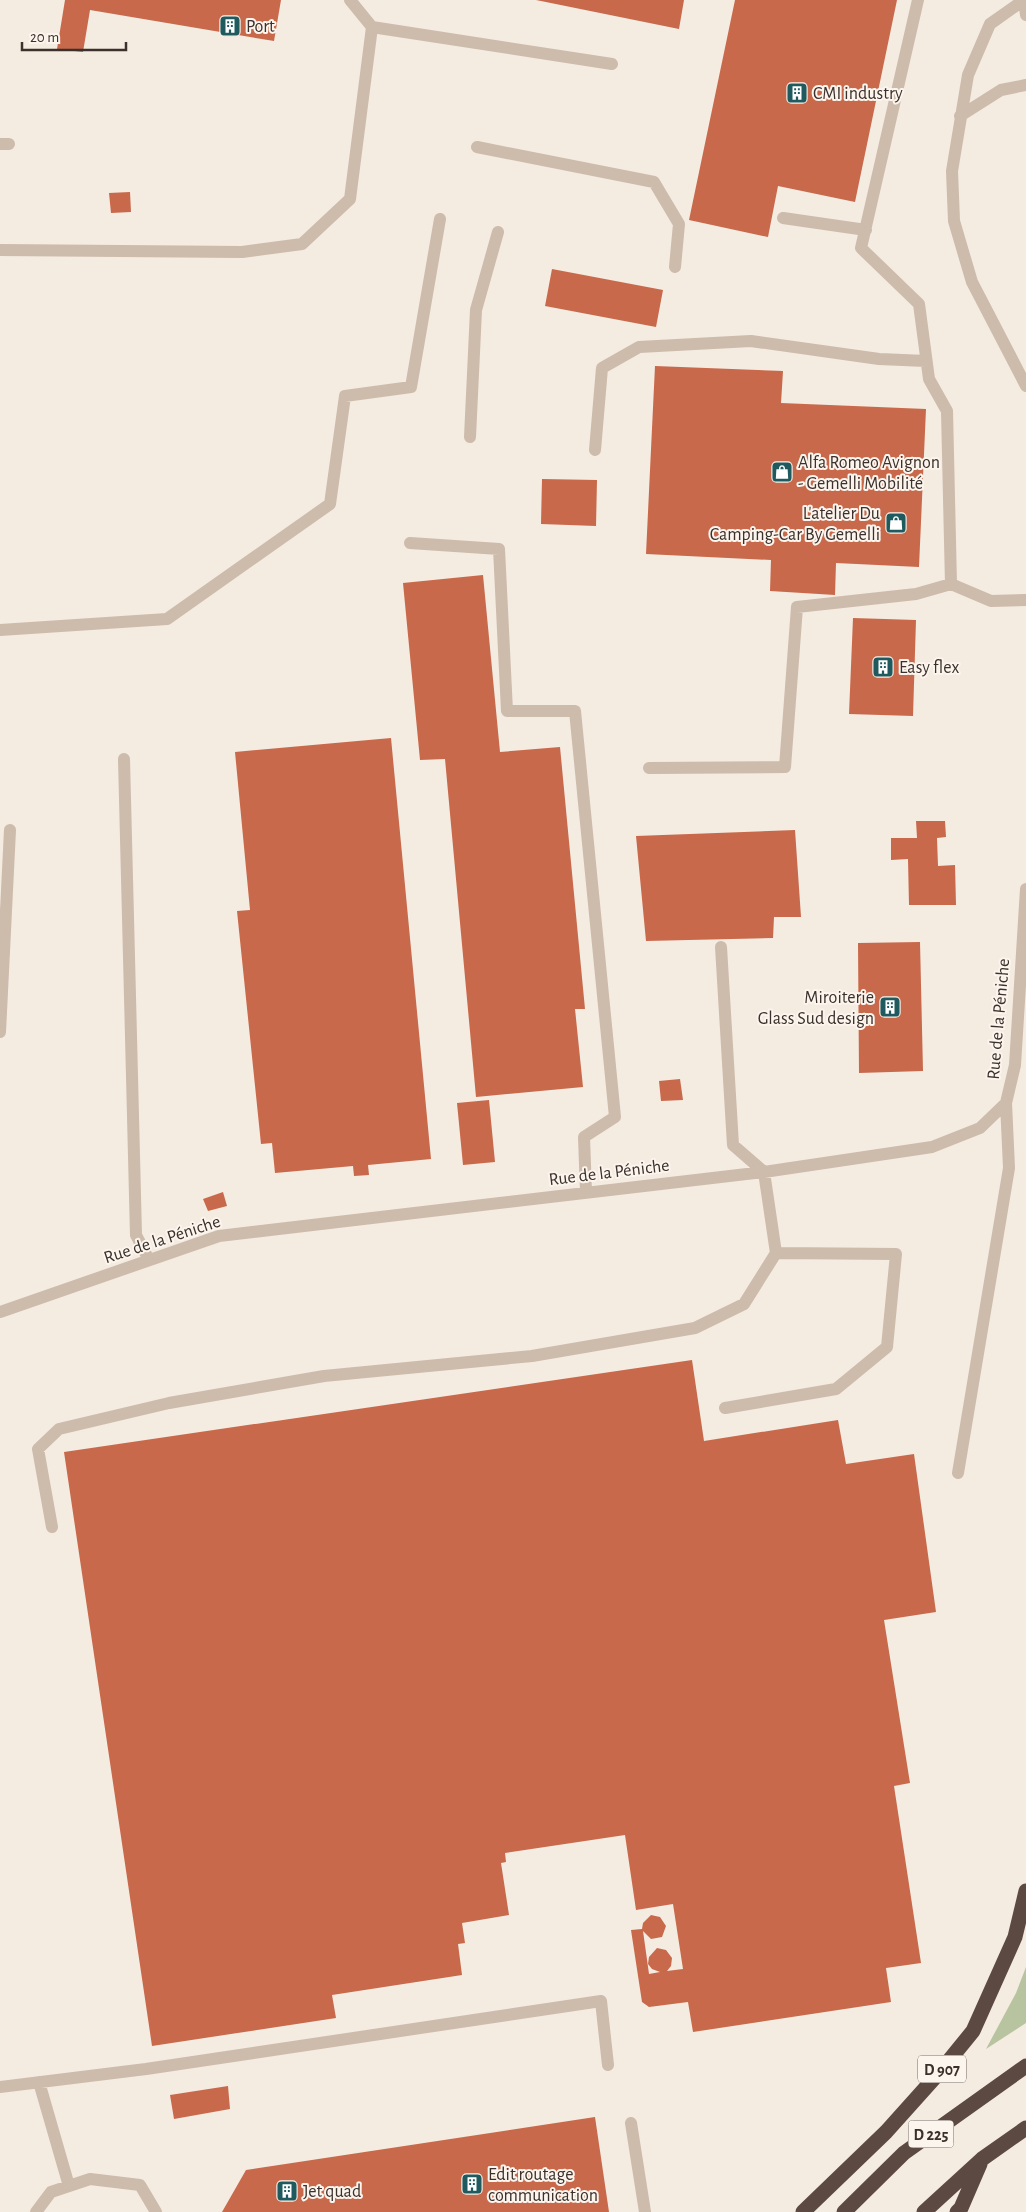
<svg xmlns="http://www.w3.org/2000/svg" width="1026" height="2212" viewBox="0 0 1026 2212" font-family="'Alegreya Sans',sans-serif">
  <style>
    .green { fill: #b8c4a0 }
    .building { fill: #c8694b }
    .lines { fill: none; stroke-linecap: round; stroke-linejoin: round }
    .minor { stroke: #cdbbac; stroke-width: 12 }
    .highway { stroke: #5c4a42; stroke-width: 15 }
    .labels { text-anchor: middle; stroke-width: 4; stroke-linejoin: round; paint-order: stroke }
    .shield { fill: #fbf5ee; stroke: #756b66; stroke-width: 1 }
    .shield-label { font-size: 16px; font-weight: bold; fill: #3b302b }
    .poi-label { font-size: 18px; fill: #3b302b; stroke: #fbf5ee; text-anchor: start }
    .street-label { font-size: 18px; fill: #3b302b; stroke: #fbf5ee }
  </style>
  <rect width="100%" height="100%" fill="#f4ebe1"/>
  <path class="green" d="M1026,1967V2023L986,2049L1016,1993Z"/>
  <path class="building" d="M65,0H281L274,41L90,10L83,52L57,49Z
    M536,0H684L679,29Z
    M735,0H897L855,202L778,186L768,237L689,220Z
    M130,192L131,212L111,213L109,193Z
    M552,269L663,290L656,327L545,306Z
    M655,366L783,371L781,403L926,409L919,567L836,563L835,595L770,591L771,560L646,554Z
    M542,479L597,480L596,526L541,524Z
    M483,575L500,752L560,747L585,1009H575L583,1087L476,1097L445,759L420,760L403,583Z
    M853,618L916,620L913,716L849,714Z
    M391,738L431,1159L368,1165L369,1175L354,1176L353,1166L275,1173L272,1143L261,1144L237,911L250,910L235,752Z
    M916,821H945L946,837L937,838L938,866L955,865L956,905H909L908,859L891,860V838H917Z
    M795,830L801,917H774L773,938L646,941L636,836Z
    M920,942L923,1071L859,1073L858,943Z
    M680,1079L683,1100L661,1101L659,1081Z
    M489,1100L495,1162L463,1165L457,1103Z
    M223,1192L227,1206L208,1211L203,1199Z
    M692,1360L704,1441L838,1420L846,1464L914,1454L936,1612L884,1620L910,1783L894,1786L921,1963L886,1968L891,2002L693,2032L688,2002L649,2007L642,2002L631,1930L642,1929L643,1923L651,1915L660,1917L666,1926L662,1937L651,1939L643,1931L649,1974L660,1972L652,1969L648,1964L649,1957L657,1948L666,1950L672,1958L671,1966L667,1971L683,1969L673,1904L636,1910L625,1835L505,1853L506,1862L501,1863L509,1915L462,1923L465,1943L458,1944L462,1975L332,1995L336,2018L152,2046L64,1452Z
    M228,2086L230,2109L174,2119L170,2095Z
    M595,2117L609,2212H222L246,2170Z"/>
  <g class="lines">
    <path class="minor" d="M350,0L372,27
      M918,0L861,248L919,304L929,379L947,411L951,584L991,601L1026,600
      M1024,0L990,24L968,75L952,171L954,221L972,282L1026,386
      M1024,0L1026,15
      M960,116L1001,90L1026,85
      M0,144H9
      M477,147L654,182L679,224L675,267
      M783,218L866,230
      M0,250L242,252L302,244L350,199L372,27L612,64
      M470,437L476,310L498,232
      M595,450L602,368L639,347L751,341L879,359L926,361
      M410,543L499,549L507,711H575L615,1117L584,1137L586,1192
      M0,630L167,619L330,504L345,396L411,387L440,219
      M124,759L136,1235L149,1260
      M649,768L785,767L797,607L916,594L951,584
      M721,947L733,1145L764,1172L776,1253L896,1254L887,1347L836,1389L725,1408
      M0,1032L10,830
      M0,1312L219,1236L764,1172L932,1147L980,1128L1006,1103L1015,1065L1026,889
      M958,1473L1009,1168L1006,1103
      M52,1527L38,1449L59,1429L169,1403L324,1376L532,1356L695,1328L744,1304L776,1253
      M39,2082L69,2186
      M0,2087L146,2069L601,2001L608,2065
      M631,2123L645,2212
      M36,2212L51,2192L90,2179L140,2185L156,2212"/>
    <path class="highway" d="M803,2212L886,2132L938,2074L973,2031L1015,1937L1026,1891
      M844,2212L904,2153L1026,2066
      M924,2212L982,2159L1026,2128
      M957,2212L961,2208L980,2164"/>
  </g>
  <defs>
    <g id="building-square" transform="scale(1.125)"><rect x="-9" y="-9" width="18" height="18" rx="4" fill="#1f5a5e" stroke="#fbf5ee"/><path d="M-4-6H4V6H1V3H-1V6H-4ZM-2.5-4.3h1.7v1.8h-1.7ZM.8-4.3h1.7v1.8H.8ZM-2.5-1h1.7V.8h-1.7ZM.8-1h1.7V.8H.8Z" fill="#fff"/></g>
    <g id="shop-square" transform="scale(1.125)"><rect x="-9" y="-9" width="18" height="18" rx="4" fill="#1f5a5e" stroke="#fbf5ee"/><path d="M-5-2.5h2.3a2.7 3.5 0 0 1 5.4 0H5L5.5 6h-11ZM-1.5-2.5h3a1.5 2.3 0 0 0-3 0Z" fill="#fff"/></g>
  </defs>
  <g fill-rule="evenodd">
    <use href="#building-square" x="230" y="26"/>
    <use href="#building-square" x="797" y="93"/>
    <use href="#shop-square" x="782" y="472"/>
    <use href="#shop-square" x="896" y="523"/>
    <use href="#building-square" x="883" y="667"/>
    <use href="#building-square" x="890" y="1007"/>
    <use href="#building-square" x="472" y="2184"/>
    <use href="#building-square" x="287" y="2191"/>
  </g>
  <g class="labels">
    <g class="shield">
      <rect x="918" y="2055.5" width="48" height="27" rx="4"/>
      <rect x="908.5" y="2120.5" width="45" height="27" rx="4"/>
    </g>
    <g class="shield-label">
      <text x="942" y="2075">D 907</text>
      <text x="931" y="2140">D 225</text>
    </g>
    <g class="poi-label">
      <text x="246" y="32">Port</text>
      <text x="813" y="99">CMI industry</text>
      <text x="798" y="468">Alfa Romeo Avignon<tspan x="798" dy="21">- Gemelli Mobilité</tspan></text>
      <text x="880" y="519" text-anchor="end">L'atelier Du<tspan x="880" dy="21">Camping-Car By Gemelli</tspan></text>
      <text x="899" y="673">Easy flex</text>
      <text x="874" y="1003" text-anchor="end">Miroiterie<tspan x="874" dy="21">Glass Sud design</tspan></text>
      <text x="488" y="2180">Edit routage<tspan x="488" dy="21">communication</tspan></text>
      <text x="303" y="2197">Jet quad</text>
    </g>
    <g class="street-label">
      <text transform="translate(998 1019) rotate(-85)" y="6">Rue de la Péniche</text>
      <text transform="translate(609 1172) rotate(-7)" y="6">Rue de la Péniche</text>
      <text transform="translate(162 1239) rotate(-18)" y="6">Rue de la Péniche</text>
    </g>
  </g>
  <path d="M22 42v8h104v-8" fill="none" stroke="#3b302b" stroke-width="2.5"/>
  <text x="30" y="42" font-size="15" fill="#3b302b" stroke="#fbf5ee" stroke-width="4" paint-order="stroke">20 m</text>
</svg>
